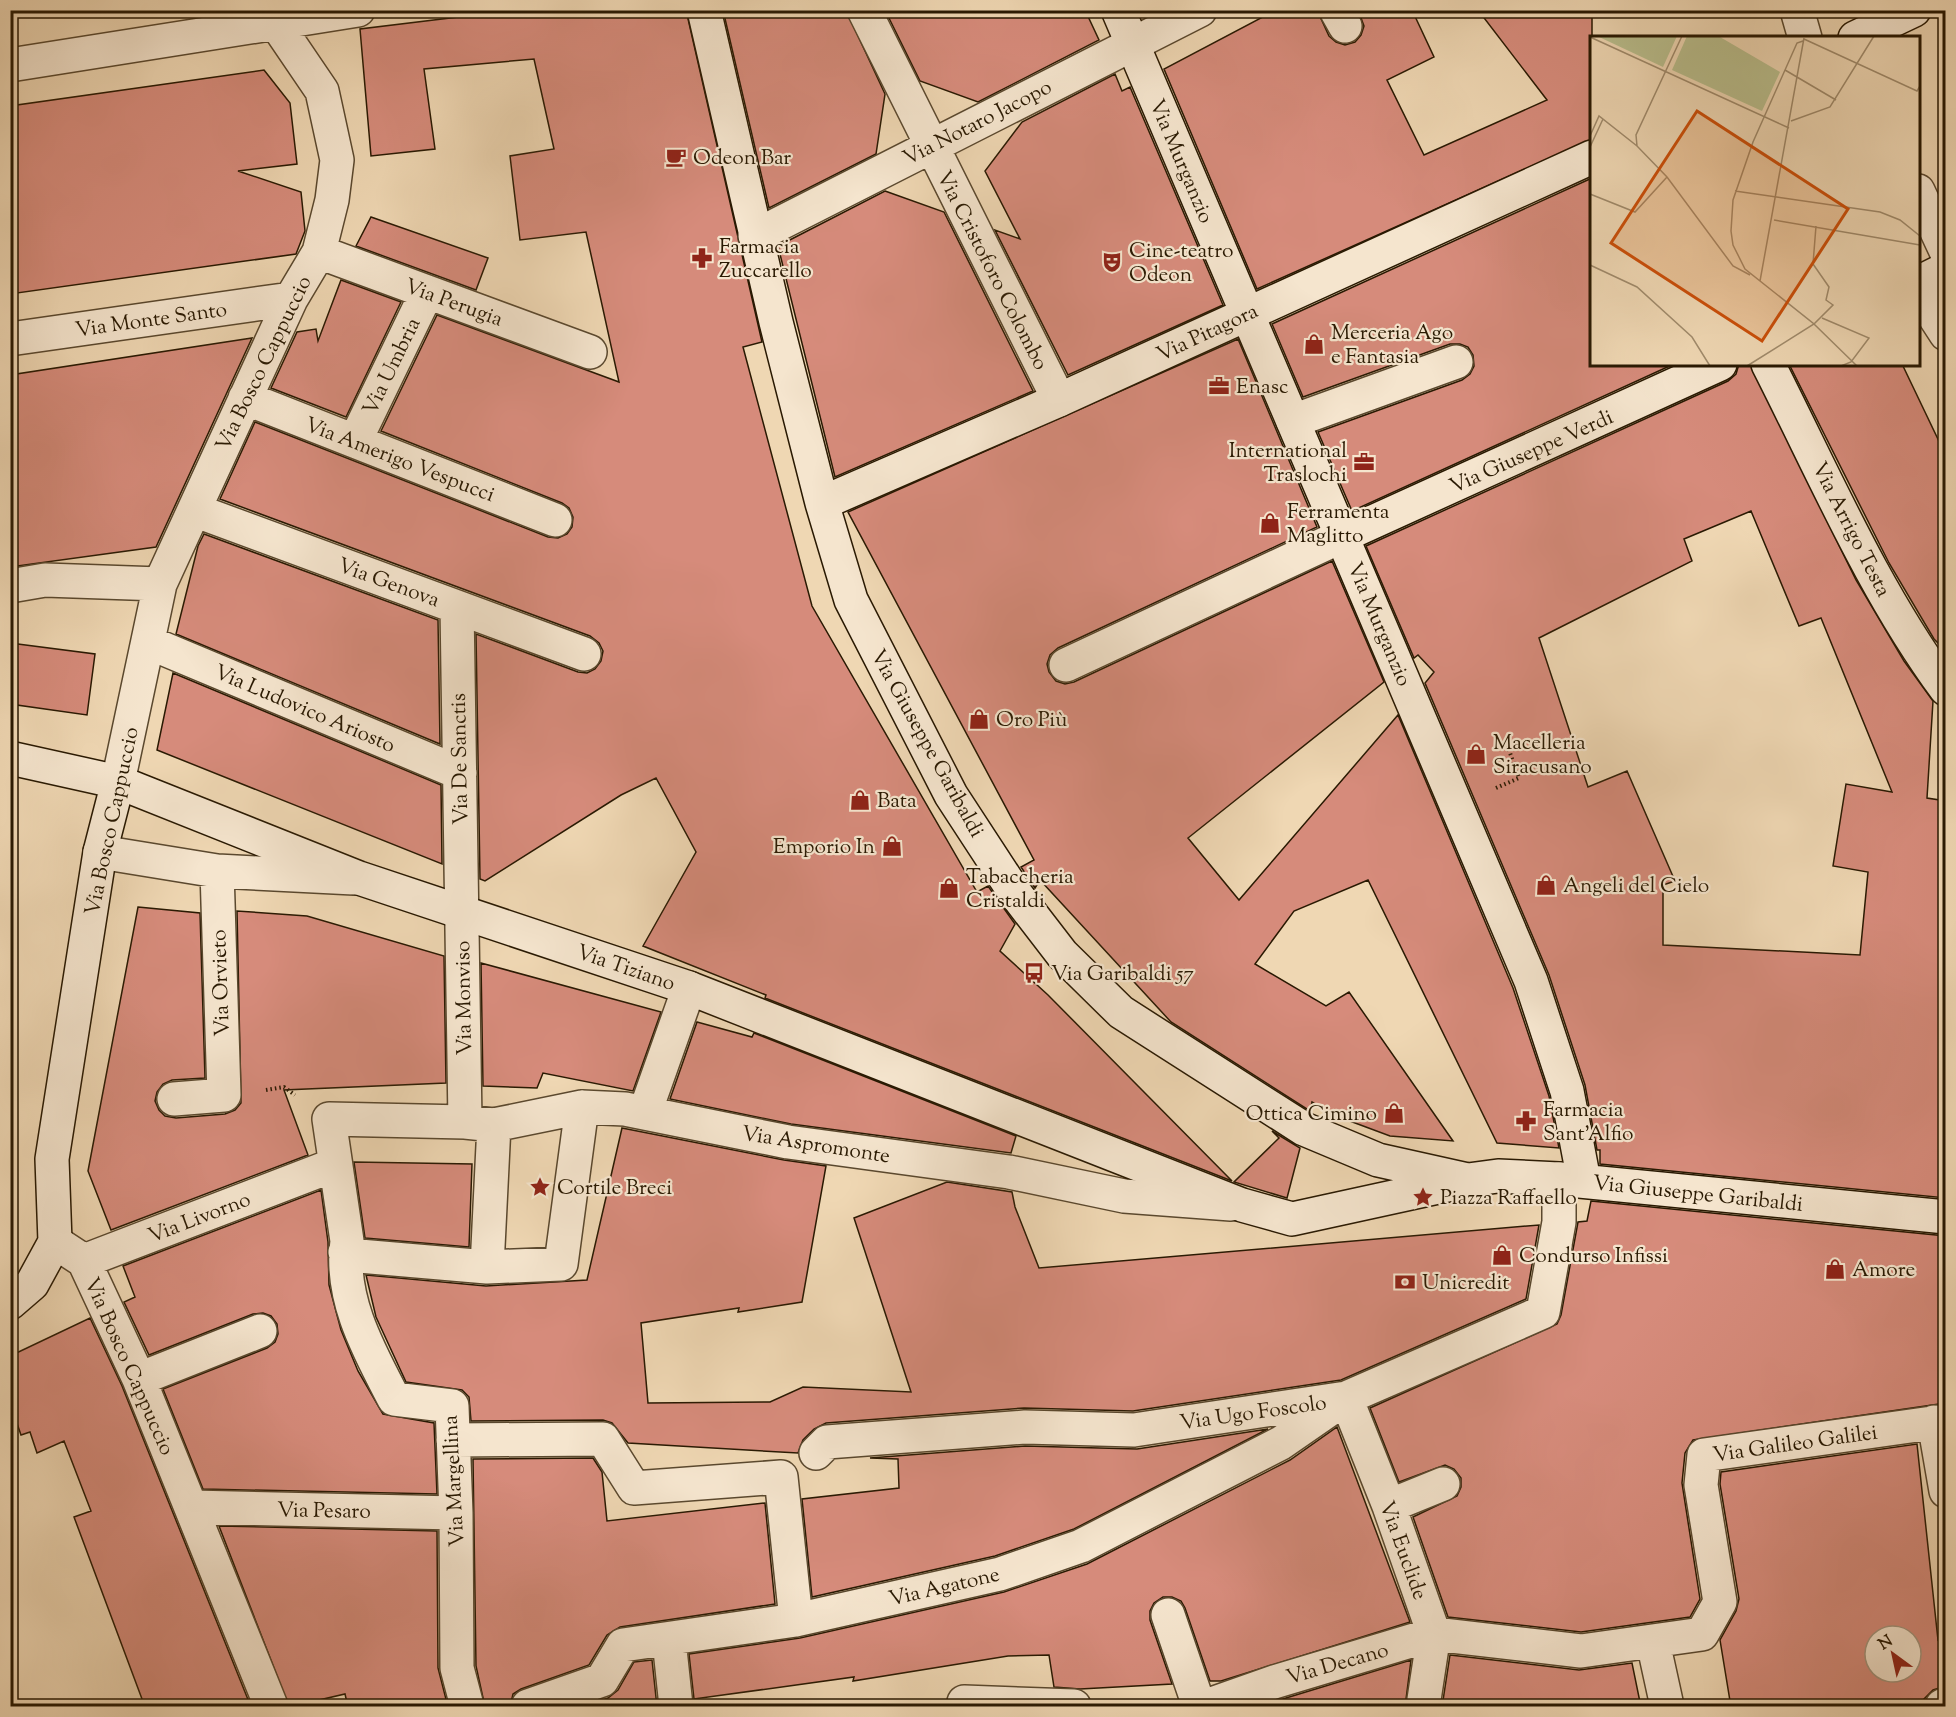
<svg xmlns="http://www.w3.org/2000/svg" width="1956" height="1717" viewBox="0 0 1956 1717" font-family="'Sorts Mill Goudy',serif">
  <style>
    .building { fill: #d68b7b; stroke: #291902; stroke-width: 1.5; fill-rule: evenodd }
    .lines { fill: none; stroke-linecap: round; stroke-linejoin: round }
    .street-casing { stroke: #5a482e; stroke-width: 36 }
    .secondary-casing { stroke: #291902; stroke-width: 36 }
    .path { stroke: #291902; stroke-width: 4; stroke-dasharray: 1.5 3; stroke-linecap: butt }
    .street { stroke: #f5e5ce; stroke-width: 33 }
    .secondary { stroke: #f5e5ce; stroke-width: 33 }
    .labels { text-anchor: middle; stroke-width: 4.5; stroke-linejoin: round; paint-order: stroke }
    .street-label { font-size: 21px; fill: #291902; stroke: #f5e5ce }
    .poi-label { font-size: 21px; fill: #291902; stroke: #f5e5ce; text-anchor: start }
    .inset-road { fill: none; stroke: #a08b6c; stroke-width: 1.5 }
    .view { fill: #cb4f0a; fill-opacity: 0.15; stroke: #cb4f0a; stroke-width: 3 }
    .inset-edge { fill: none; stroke: #291902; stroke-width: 3 }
  </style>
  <rect width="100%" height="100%" fill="#efd7b3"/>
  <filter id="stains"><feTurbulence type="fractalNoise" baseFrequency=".00333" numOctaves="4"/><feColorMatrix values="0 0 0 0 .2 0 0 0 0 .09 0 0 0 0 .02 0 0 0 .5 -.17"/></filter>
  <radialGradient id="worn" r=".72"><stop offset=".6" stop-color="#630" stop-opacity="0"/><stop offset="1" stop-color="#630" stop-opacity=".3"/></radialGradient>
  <path class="building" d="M516,10H686L762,342L743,347L812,606L977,892L988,886L1015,924L1000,951L1048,995L1232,1181L765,998L766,995L643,946L696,852L656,778L621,795L485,881L480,879L476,634L578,672L587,673L595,669L601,661L603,651L599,643L590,636L220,499L255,422L548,537L558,538L567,534L572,527L573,517L569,508L562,503L381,431L437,315L619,382L586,232L520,240L510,156L554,149L534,59L424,69L435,149L371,156L360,29Z
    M723,10H846L885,94L876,154L769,208Z
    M885,10H1085L1099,40L978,102L920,81Z
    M1276,10H1317L1329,36L1336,42L1345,45L1355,42L1361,35L1364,26L1358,10H1412L1434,57L1387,80L1424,155L1547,100L1478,10H1592V139L1257,289L1164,69Z
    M264,70L290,103L297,164L238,171L301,192L305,231L296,254L10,294V106Z
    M1115,74L1122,91L1130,87L1223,305L1068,375L995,230L1020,239L985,171L1022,122Z
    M1592,178V364H1674L1352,511L1318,432L1462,380L1470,374L1474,366L1473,355L1468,347L1460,344H1450L1303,397L1272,324Z
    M885,191L944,212L1033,391L835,477L778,246Z
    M371,217L488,258L476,290L356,246Z
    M341,280L401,302L346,417L271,388L297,332L316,329L318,341Z
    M252,338L156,547L10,567V375Z
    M1238,339L1317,527L1058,648L1050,655L1047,664L1049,672L1056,681L1065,684L1074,682L1332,561L1384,682L1188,838L1239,900L1398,715L1513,988L1549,1096L1559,1148L1497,1143L1368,880L1294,911L1255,964L1326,1006L1349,992L1453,1141L1390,1136L1331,1114L1312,1102L1310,1111L1171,1022L1040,880L1035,888L1021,867L1034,860L848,512Z
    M1739,364H1750L1856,580L1904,661L1933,701L1927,798L1946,801V1198L1600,1164V1150H1597L1585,1085L1549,975L1425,683L1434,672L1418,655L1414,658L1366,546L1728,381L1736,374ZM1751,511L1799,626L1821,618L1892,792L1846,784L1833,866L1868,872L1860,955L1663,945V885L1675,881L1627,771L1588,787L1539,638L1692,561L1684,539Z
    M1789,364H1902L1946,456V651L1934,639L1889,563Z
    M204,534L438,620L440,744L176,634L198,546Z
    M10,643L95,654L87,715L10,704Z
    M173,673L441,785L442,864L157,750Z
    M138,907L200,913L205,1078L172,1080L163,1084L157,1092L155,1101L159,1110L165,1116L176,1118L225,1114L235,1110L241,1103L237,911L307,916L444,956L446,1083L284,1090L308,1155L111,1230L88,1171Z
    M481,963L661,1012L633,1091L543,1073L537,1088L483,1086Z
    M697,1022L752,1037L754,1033L1016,1136L1011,1153L791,1124L670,1099Z
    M622,1128L784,1160L826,1166L802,1302L738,1312L739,1308L641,1323L648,1403L770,1402L803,1387L911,1392L854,1218L947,1182L1012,1192L1015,1207L1039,1268L1539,1225L1526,1299L1341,1380L1133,1411L1024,1408L826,1423L814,1429L803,1440L798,1453L628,1443L612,1423L603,1420L471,1421L469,1397L462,1390L406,1382L376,1317L366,1275L486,1286L587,1280Z
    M1272,1131L1300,1148L1287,1198L1234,1182L1279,1138Z
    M354,1162L472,1164L469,1247L365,1238Z
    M321,1190L328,1242L329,1285L341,1330L358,1371L383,1414L434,1423L437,1494L203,1489L163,1389L267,1348L275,1342L278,1334L277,1324L271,1316L263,1313L253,1314L149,1355L124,1302L135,1297L123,1266Z
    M1591,1201L1946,1236V1403L1693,1440L1685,1453L1682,1483L1700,1599L1690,1617L1581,1632L1448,1617L1413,1517L1457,1496L1461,1487V1478L1454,1469L1445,1465L1399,1482L1370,1408L1557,1324L1561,1315L1578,1222L1587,1221Z
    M90,1318L122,1386L251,1707H145L74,1517L91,1511L64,1441L37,1453L30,1432L21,1435L10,1403V1356Z
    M1337,1427L1410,1622L1221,1681H1210L1185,1608L1181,1601L1172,1597H1163L1154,1603L1150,1611V1620L1172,1684L1080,1689L1054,1687L1049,1655L1008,1656L853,1681L854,1677L694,1699L689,1654L800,1638L1004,1592L1087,1564L1290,1460Z
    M1268,1429L1074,1529L995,1556L812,1597L802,1499L899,1488L898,1459L870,1458L1025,1446L1137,1449Z
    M1917,1444L1938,1640L1946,1636V1686L1933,1690L1916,1707H1731L1720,1640L1736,1611L1739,1599L1720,1484L1721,1472ZM1875,1636H1911V1672H1875Z
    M593,1458L602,1472L607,1521L765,1503L775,1604L620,1627L607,1635L589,1665L521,1689L513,1694L510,1707H485L476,1666L473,1459Z
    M219,1526L437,1531L438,1668L448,1707H348L345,1694L289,1707Z
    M1450,1655L1579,1670L1632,1663L1641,1707H1442Z
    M652,1660L657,1707H583L608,1698L618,1690L634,1662Z
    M1411,1660L1405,1707H1272V1703L1286,1698Z"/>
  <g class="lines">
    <g class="street-casing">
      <path id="street" d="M864,10L1059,400
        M1336,10L1345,26
        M1797,10L1805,38
        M10,65L358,10
        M1918,191L1946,251
        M755,236L1200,10
        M319,252L590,352
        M1918,291L1946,334
        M10,339L291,299
        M245,398L555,520
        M1293,421L1456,362
        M355,441L427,292
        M194,510L584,654
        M10,586L45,580L160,584
        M457,607L465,1122
        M150,643L460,773
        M1066,665L1342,536
        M118,782L160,584L291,299L319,252L332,200L337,160L322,91L267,10
        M100,852L217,871L354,878
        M174,1099L224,1095L217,871
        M649,1101L689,988
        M55,1242L84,1261L139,1379L271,1706
        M345,1252L359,1256L487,1267L561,1264L582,1107
        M84,1261L334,1165
        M487,1267L494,1125
        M139,1379L260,1331
        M1346,1398L1389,1506L1434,1634L1423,1706
        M1934,1422L1946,1491
        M453,1440L603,1439L634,1488L781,1477L796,1620
        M816,1453L827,1442L1025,1427L1134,1430L1346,1398L1543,1312L1559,1222V1179
        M1389,1506L1443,1484
        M191,1507L456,1513
        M1168,1615L1199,1706
        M669,1640L676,1706
        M1653,1642L1667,1706
        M964,1702L1074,1706
        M467,1706L457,1668L456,1513L452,1406L394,1399C369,1351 339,1298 347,1241L329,1119L465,1122L494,1125L582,1107L625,1109L788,1142L1009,1172L1124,1196L1231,1204
        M528,1706L602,1680L623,1645L796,1620L1000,1574L1081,1546L1281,1443L1346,1398
        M1206,1706L1274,1682L1434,1634L1581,1651L1702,1634L1720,1602L1701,1485L1704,1455L1946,1421
        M1942,1706L1946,1704"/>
    </g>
    <g class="secondary-casing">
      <path id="secondary" d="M704,10L776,322L822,503L851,600L951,795L1015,893L1062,954L1121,1012L1304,1129L1378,1160L1468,1180L1498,1176L1559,1179L1946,1217
        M1118,10L1531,981L1567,1091L1584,1181
        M1855,38L1914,10
        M1918,283L1946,269
        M1768,364C1824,474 1873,590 1946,689
        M822,503L1059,400L1592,157
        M1342,536L1720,364
        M10,758L118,782L359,878L689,988L1242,1205L1292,1219L1457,1183
        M10,1303L32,1284L55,1242L52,1159L100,852L118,782"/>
    </g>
    <path class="path" d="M1496,788L1519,778L1505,739
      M266,1090L284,1087L295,1095"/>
    <use href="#street" class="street"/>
    <use href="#secondary" class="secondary"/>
  </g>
  <defs>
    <g id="cafe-bare" transform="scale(1.62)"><path d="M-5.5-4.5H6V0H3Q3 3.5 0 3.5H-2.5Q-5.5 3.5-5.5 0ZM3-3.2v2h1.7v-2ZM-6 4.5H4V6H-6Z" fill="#8f2418" stroke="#f5e5ce" stroke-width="2.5" paint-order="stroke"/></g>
    <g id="pharmacy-bare" transform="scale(1.62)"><path d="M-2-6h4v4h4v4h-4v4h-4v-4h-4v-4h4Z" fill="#8f2418" stroke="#f5e5ce" stroke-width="2.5" paint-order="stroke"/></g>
    <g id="theatre-bare" transform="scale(1.62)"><path d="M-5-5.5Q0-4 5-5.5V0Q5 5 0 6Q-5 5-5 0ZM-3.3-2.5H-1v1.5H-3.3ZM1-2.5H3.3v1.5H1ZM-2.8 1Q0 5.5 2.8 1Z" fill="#8f2418" stroke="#f5e5ce" stroke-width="2.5" paint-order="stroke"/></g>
    <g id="shop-bare" transform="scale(1.62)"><path d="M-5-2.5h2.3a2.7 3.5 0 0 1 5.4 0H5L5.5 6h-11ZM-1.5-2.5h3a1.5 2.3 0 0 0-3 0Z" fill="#8f2418" stroke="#f5e5ce" stroke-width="2.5" paint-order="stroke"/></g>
    <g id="office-bare" transform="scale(1.62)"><path d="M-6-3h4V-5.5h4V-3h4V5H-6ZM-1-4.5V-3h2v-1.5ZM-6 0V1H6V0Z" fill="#8f2418" stroke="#f5e5ce" stroke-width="2.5" paint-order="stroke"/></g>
    <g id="bus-bare" transform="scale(1.62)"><path d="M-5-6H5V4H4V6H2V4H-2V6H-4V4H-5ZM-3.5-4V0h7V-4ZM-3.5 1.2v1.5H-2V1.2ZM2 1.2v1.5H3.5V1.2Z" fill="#8f2418" stroke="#f5e5ce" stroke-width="2.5" paint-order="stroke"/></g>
    <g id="sight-bare" transform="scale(1.62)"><path d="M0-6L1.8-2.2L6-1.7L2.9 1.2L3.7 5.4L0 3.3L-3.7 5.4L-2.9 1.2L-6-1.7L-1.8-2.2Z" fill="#8f2418" stroke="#f5e5ce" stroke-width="2.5" paint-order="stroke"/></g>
    <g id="bank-bare" transform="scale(1.62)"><path d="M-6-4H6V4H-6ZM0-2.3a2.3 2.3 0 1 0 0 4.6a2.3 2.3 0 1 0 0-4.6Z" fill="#8f2418" stroke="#f5e5ce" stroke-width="2.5" paint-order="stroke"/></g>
  </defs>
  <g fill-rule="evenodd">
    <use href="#cafe-bare" x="676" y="157"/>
    <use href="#pharmacy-bare" x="702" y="258"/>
    <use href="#theatre-bare" x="1112" y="262"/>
    <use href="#shop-bare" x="1314" y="344"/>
    <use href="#office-bare" x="1219" y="386"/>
    <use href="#office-bare" x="1364" y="462"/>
    <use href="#shop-bare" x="1270" y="523"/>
    <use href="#shop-bare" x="979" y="719"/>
    <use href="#shop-bare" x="1476" y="754"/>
    <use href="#shop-bare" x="860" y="800"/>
    <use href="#shop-bare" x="892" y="846"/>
    <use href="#shop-bare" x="1546" y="885"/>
    <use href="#shop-bare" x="949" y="888"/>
    <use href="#bus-bare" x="1034" y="973"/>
    <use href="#shop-bare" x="1394" y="1113"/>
    <use href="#pharmacy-bare" x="1526" y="1121"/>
    <use href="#sight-bare" x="540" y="1187"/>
    <use href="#sight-bare" x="1423" y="1197"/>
    <use href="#shop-bare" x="1502" y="1255"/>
    <use href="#shop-bare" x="1835" y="1269"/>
    <use href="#bank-bare" x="1405" y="1282"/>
  </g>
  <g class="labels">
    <g class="street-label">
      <text transform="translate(977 122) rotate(-27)" y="7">Via Notaro Jacopo</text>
      <text transform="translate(1182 161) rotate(67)" y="7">Via Murganzio</text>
      <text transform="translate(993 270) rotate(63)" y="7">Via Cristoforo Colombo</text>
      <text transform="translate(454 302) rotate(20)" y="7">Via Perugia</text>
      <text transform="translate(151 319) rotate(-8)" y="7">Via Monte Santo</text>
      <text transform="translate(1207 332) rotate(-25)" y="7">Via Pitagora</text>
      <text transform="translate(263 363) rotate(-64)" y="7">Via Bosco Cappuccio</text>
      <text transform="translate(391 366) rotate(-64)" y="7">Via Umbria</text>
      <text transform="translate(1531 451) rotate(-24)" y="7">Via Giuseppe Verdi</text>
      <text transform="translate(400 459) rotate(21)" y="7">Via Amerigo Vespucci</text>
      <text transform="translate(1852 529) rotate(63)" y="7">Via Arrigo Testa</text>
      <text transform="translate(389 582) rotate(20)" y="7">Via Genova</text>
      <text transform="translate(1380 624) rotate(67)" y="7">Via Murganzio</text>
      <text transform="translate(305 708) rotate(23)" y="7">Via Ludovico Ariosto</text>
      <text transform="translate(928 743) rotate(61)" y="7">Via Giuseppe Garibaldi</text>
      <text transform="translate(459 759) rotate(-91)" y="7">Via De Sanctis</text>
      <text transform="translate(111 821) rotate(-78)" y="7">Via Bosco Cappuccio</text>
      <text transform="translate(626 967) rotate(19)" y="7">Via Tiziano</text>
      <text transform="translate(220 983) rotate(-92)" y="7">Via Orvieto</text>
      <text transform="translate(463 998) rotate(-91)" y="7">Via Monviso</text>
      <text transform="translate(816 1144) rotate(9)" y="7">Via Aspromonte</text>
      <text transform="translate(1698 1193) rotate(6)" y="7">Via Giuseppe Garibaldi</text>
      <text transform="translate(199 1217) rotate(-21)" y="7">Via Livorno</text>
      <text transform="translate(130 1366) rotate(66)" y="7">Via Bosco Cappuccio</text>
      <text transform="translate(1253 1412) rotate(-8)" y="7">Via Ugo Foscolo</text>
      <text transform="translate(1795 1443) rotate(-8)" y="7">Via Galileo Galilei</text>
      <text transform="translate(453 1481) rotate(-93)" y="7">Via Margellina</text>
      <text transform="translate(324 1510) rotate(1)" y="7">Via Pesaro</text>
      <text transform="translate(1404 1550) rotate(70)" y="7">Via Euclide</text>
      <text transform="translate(944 1586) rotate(-13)" y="7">Via Agatone</text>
      <text transform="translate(1337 1663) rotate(-16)" y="7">Via Decano</text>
    </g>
    <g class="poi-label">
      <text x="693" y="164">Odeon Bar</text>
      <text x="719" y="253">Farmacia<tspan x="719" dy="24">Zuccarello</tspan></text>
      <text x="1129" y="257">Cine-teatro<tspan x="1129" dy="24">Odeon</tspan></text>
      <text x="1331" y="339">Merceria Ago<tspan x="1331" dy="24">e Fantasia</tspan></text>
      <text x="1236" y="393">Enasc</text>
      <text x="1347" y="457" text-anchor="end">International<tspan x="1347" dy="24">Traslochi</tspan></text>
      <text x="1287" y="518">Ferramenta<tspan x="1287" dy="24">Maglitto</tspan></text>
      <text x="996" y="726">Oro Più</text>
      <text x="1493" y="749">Macelleria<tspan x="1493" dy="24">Siracusano</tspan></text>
      <text x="877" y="807">Bata</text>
      <text x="875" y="853" text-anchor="end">Emporio In</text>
      <text x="966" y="883">Tabaccheria<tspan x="966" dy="24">Cristaldi</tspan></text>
      <text x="1563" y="892">Angeli del Cielo</text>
      <text x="1051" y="980">Via Garibaldi 57</text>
      <text x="1543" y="1116">Farmacia<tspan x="1543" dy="24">Sant'Alfio</tspan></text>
      <text x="1377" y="1120" text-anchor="end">Ottica Cimino</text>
      <text x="557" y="1194">Cortile Breci</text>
      <text x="1440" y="1204">Piazza Raffaello</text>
      <text x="1519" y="1262">Condurso Infissi</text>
      <text x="1852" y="1276">Amore</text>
      <text x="1422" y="1289">Unicredit</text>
    </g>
  </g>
  <g transform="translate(1590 36)">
    <rect width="330" height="330" fill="#efd7b3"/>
    <path d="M7,0H87L73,31ZM97,0L130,1L190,36L172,75L82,34Z" fill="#b9be8d"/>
    <path class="inset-road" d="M0,1L199,92M214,3L327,55L330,50M195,34L246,64M201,85L240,71L284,0M0,100L9,80L47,110L77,141L143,230L160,239M47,110L46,99L92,0M0,111L13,83M145,155L290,176L310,184L330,200M0,158L45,176L77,141M184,184L330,209M226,190L223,228L239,251L236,264L243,269L224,288L267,330M0,229L47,251L102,301L120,330M170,245L214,2M232,282L279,302L261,326L251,330M157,330L224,288L155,233L143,209L141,195L143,164L163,106L207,7L213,5"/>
    <path class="view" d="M107,75L258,173L172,305L21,207Z"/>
    <rect width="330" height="330" class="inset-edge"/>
  </g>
  <rect width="1956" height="1717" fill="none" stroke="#efd7b3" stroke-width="36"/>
  <rect x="12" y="12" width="1932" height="1693" fill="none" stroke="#291902" stroke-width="3"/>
  <rect x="18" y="18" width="1920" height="1681" fill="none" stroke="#291902" stroke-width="1.5"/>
  <g transform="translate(1893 1654) rotate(327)"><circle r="28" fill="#f5e5ce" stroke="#a3937c" stroke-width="1.5"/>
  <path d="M0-4.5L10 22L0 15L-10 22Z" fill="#8f2418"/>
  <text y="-9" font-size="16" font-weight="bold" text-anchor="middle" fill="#291902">N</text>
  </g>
  <rect width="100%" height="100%" filter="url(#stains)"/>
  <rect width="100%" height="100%" fill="url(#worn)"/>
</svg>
